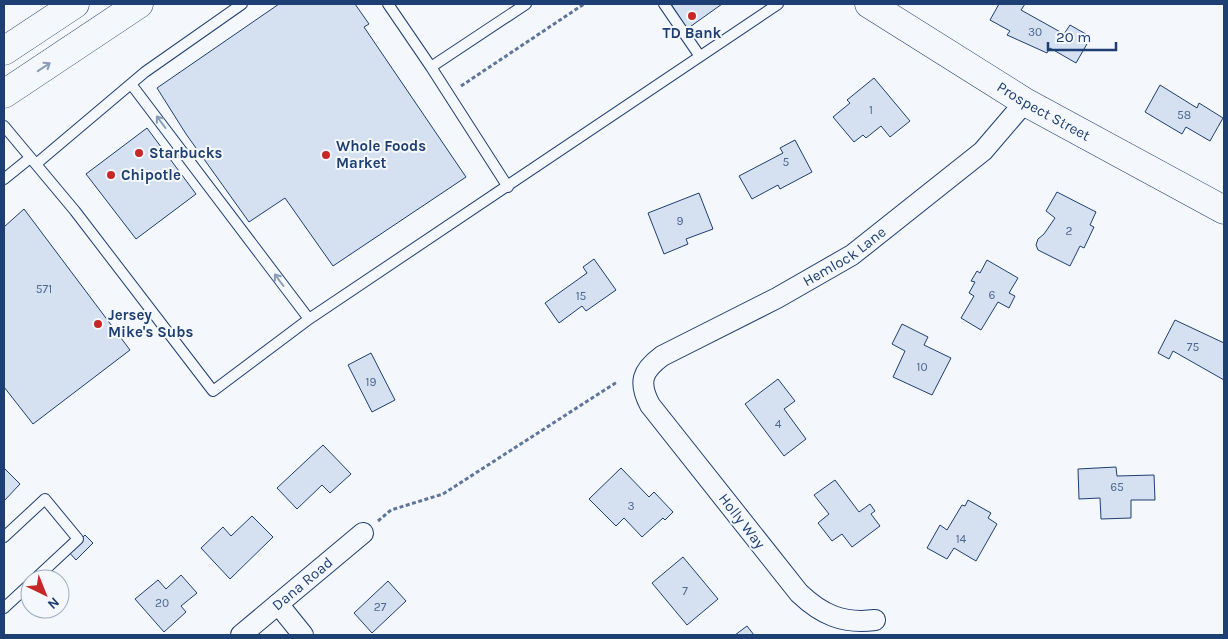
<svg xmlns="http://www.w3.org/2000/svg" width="1228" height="639" viewBox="0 0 1228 639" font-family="Karla,sans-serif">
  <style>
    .building { fill: #d5e0f0; stroke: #1d3f73 }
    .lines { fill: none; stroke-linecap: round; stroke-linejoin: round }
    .lane-casing { stroke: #1d3f73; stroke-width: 12 }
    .street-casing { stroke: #1d3f73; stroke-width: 22 }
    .secondary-casing { stroke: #1d3f73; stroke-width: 29 }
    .highway-casing { stroke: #1d3f73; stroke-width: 29 }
    .path { stroke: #5e769c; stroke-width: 3; stroke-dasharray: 4 2.5; stroke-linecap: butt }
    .lane { stroke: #f4f7fb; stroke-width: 10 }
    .street { stroke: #f4f7fb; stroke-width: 20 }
    .secondary { stroke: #f4f7fb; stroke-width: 28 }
    .highway { stroke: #f4f7fb; stroke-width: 28 }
    .oneway { stroke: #889bb7 }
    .poi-dot { fill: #c62828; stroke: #f4f7fb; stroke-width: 2 }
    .labels { text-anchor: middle; stroke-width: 4; stroke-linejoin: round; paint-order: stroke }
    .number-label { font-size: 12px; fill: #4b6792 }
    .poi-label { font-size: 15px; font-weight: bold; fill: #1d3f73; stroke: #f4f7fb; text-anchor: start }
    .street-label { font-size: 15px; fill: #1d3f73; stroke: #f4f7fb }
  </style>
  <rect width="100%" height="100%" fill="#f4f7fb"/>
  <path class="building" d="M279,4H355L369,24L364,27L466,177L333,266L285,198L249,222L186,134L157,88Z
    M671,4H722L687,29Z
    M999,4H1025L1021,10L1064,34L1070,25L1091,37L1076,63L1050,48L1047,53L1007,35L1010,31L990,20Z
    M874,78L910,121L890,137L881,126L866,138L863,135L854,142L833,117L850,103L847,100Z
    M1160,85L1197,108L1199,103L1223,118L1210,141L1186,127L1182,134L1145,112Z
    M147,128L196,194L136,239L86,174Z
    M795,140L812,172L780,189L778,185L752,199L739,176L783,153L780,148Z
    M1057,192L1096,212L1090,225L1094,227L1084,248L1080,246L1070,266L1038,250L1036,245L1038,239L1044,234L1055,218L1046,211Z
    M699,193L713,229L686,239L688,244L664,254L648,213Z
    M24,209L130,350L33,424L4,387V227Z
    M594,259L616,290L586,311L582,306L559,323L545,303L587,273L583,267Z
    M987,260L1018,278L1009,293L1015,296L1009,308L998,302L981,330L961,318L974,296L969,293L975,282L971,281L977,271L980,273Z
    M1175,320L1224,343V380L1173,351L1169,359L1158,353Z
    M902,324L928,337L924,345L951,358L932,395L893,377L905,351L892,344Z
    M371,353L395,400L372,412L348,365Z
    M778,379L795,401L784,409L806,439L784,456L745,404Z
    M323,445L351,474L330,493L322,485L297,509L277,488Z
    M1116,467L1117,476L1154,475L1155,500H1131V518L1101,519L1100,498L1079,499L1078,469Z
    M4,468L20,484L4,501Z
    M621,468L649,497L654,492L673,512L665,520L663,518L642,537L624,518L616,526L589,499Z
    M835,480L859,512L870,504L875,511L871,514L880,526L852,547L842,534L832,541L818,523L829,514L814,495Z
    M968,500L991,513L988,518L997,524L976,561L954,548L947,559L927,548L940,525L947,530L962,505L965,506Z
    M252,516L273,537L230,579L201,548L223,527L231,536Z
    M85,535L93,543L76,560L68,551Z
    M683,557L718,599L687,625L652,583Z
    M181,575L197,593L181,606L186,612L164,632L135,599L158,580L166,589Z
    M388,581L406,601L372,633L354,613Z
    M747,626L754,635H735Z"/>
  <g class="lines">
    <g class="lane-casing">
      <path id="lane" d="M388,4L431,67L526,4
        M664,4L699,55
        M431,67L508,187
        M131,84L309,319
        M4,126L75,211L213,391L309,319L778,4
        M36,164L145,72L242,4
        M4,179L30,158
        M4,537L45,499L78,539L35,579
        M4,608L30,584"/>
    </g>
    <g class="street-casing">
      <g id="street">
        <path d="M278,604L303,635"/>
        <path id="s1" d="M875,620C843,624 822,615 799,593L650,405C638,382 642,371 662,356L777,298L852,255L983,151L1025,102"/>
        <path id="s2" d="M241,635L363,533"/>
      </g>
    </g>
    <g class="secondary-casing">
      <g id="secondary">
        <path id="s3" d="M869,4L1025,102L1224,210"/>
      </g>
    </g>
    <g class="highway-casing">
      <path id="highway" d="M4,51L75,4
        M4,94L139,4"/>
    </g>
    <path class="path" d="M461,86L584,4
      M378,521L391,510L443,494L617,382"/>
    <use href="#lane" class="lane"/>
    <use href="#street" class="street"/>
    <use href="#secondary" class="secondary"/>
    <use href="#highway" class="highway"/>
  </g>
  <defs><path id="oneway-shaft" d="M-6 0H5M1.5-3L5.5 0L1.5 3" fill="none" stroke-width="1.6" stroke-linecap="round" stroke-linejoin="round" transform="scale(1.25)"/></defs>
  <g class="oneway">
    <use href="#oneway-shaft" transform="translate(44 67) rotate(-34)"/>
    <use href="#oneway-shaft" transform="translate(161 122) rotate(-127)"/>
    <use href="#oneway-shaft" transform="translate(279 280) rotate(-127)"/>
  </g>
  <g class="poi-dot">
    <circle cx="692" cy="16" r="5"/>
    <circle cx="139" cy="153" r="5"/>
    <circle cx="326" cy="155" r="5"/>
    <circle cx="111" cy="175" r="5"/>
    <circle cx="98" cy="324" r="5"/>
  </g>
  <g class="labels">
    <g class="number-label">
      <text x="1035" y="36">30</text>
      <text x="871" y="114">1</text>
      <text x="1184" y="119">58</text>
      <text x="786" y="166">5</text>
      <text x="680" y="225">9</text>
      <text x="1069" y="235">2</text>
      <text x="44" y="293">571</text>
      <text x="992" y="299">6</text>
      <text x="581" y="300">15</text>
      <text x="1193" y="351">75</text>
      <text x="922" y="371">10</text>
      <text x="371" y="386">19</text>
      <text x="778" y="428">4</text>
      <text x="1117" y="491">65</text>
      <text x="631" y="510">3</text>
      <text x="961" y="543">14</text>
      <text x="685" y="595">7</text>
      <text x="162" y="607">20</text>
      <text x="380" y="611">27</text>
    </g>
    <g class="poi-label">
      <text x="692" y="38" text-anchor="middle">TD Bank</text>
      <text x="336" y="151">Whole Foods<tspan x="336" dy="17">Market</tspan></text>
      <text x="149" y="158">Starbucks</text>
      <text x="121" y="180">Chipotle</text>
      <text x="108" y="320">Jersey<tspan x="108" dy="17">Mike's Subs</tspan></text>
    </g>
    <g class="street-label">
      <text dy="5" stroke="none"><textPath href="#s3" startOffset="205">Prospect Street</textPath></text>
      <text dy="5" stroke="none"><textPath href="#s1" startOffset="589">Hemlock Lane</textPath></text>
      <text transform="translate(742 521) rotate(52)" y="5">Holly Way</text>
      <text dy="5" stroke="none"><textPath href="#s2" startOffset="80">Dana Road</textPath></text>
    </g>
  </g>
  <rect width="1228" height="639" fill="none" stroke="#1d3f73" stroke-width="10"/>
  <g transform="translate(45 594) rotate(137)"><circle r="24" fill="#f4f7fb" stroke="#9eadc5"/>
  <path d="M0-4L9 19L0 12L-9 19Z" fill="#c62828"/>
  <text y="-8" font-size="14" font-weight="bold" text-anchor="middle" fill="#1d3f73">N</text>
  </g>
  <path d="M1048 42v8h68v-8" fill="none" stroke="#1d3f73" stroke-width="2.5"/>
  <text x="1056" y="42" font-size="15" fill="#1d3f73" stroke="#f4f7fb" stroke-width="4" paint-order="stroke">20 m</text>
</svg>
